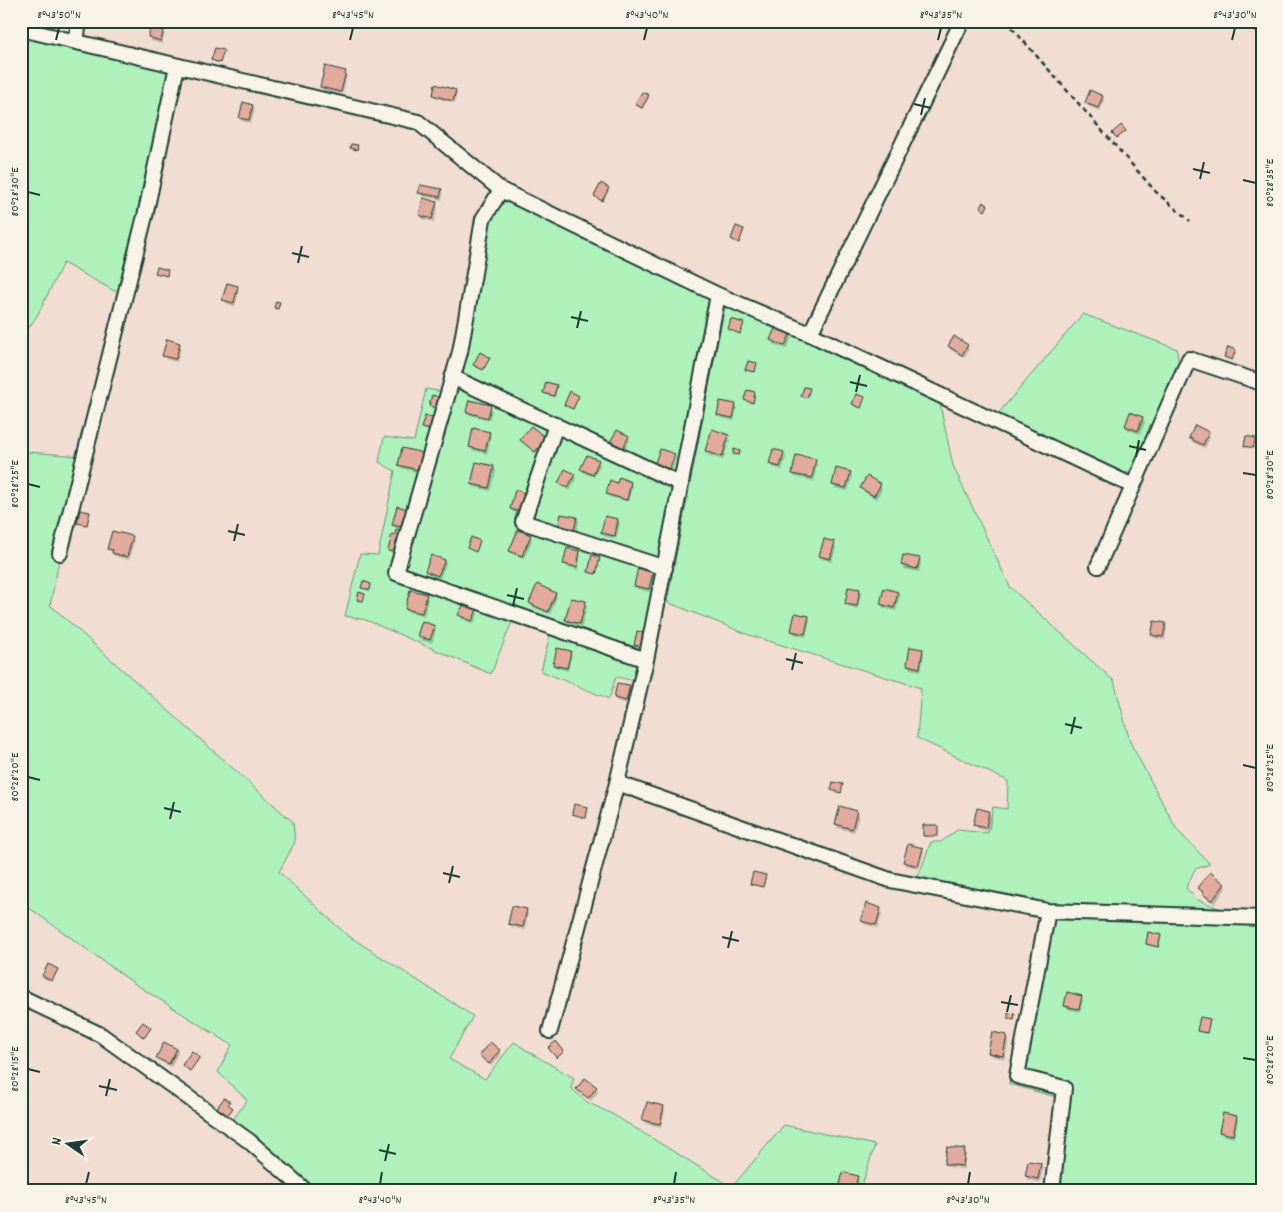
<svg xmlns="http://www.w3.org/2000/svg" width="1283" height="1212" viewBox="0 0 1283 1212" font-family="Dekko,sans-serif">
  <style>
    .green { fill: #aef1ba; stroke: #669777 }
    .shadow { fill: #0003 }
    .building { fill: #e3ab9b; stroke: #1f3d34 }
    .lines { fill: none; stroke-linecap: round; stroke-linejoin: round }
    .minor-casing { stroke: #1f3d34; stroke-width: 18 }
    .path { stroke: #1f3d34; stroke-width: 2.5; stroke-dasharray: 5 4; stroke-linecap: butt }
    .minor { stroke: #f7f3e8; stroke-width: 14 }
    .ticks { fill: none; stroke: #1f3d34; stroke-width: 2 }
    .neatline { fill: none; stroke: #1f3d34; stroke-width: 2 }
    .ticks-label { font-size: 12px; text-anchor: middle; fill: #1f3d34 }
  </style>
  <rect width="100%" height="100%" fill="#f1ddd1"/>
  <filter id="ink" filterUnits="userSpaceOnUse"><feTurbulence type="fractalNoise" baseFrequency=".02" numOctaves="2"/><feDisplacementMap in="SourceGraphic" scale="10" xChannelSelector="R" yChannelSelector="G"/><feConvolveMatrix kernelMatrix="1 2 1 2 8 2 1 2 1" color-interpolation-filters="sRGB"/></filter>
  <g filter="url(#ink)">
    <path class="green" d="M21,34L171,68L120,294L63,263L38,314L21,340Z
      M492,189L711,298L636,681L616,677L609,699L541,671L551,630L513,619L491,674L366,620L345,616L360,554L378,555L395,471L379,462L384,437L414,441L426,389L443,392L457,347L477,217Z
      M725,305L781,325L939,400L953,466L1010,587L1114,681L1130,742L1177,830L1210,864L1195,869L1186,888L1198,900L1229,912L1048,905L918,877L931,842H941L957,830L988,833L993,807L1007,809L1008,781L917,738L921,688L749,635L667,602Z
      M1083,314L1177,349L1178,361L1135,467L1125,474L997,415Z
      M21,444L28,452L81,456L50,605L293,822L295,842L279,872L347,935L473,1016L449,1059L485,1079L514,1042L534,1055L574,1078L571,1088L587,1102L612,1114L732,1187L784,1125L875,1145L860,1191H315L233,1120L247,1100L218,1072L232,1045L135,984L21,902Z
      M1040,915L1262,922V1191H1046L1056,1097L1009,1084Z"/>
    <path class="shadow" d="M164,25L166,28L162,44L151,41L149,37Z
      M345,72L347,76L342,95L323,90L321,87Z
      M455,91L457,94L455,103L436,98L434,95Z
      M648,96L649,98L642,109L637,106V104Z
      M1102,97L1104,100L1100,111L1088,106L1086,102Z
      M253,106L255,109L251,123L242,121L240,118Z
      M601,185L609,190L603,202L595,196Z
      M441,190L443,194L442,200L422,196L420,193Z
      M436,203L438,206L434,222L422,219L420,215Z
      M237,287L239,291L235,306L226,303L224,300Z
      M790,333L792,337L787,349L773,344L771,340Z
      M179,344L181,347L177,362L166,359L164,356Z
      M949,346H967L969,349L964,358L951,350Z
      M557,386V388L555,397L545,394L544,393Z
      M735,405L737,408L734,421L721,418L719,415Z
      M490,406L492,410L489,420L470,415L468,412Z
      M1143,418L1145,422L1140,434L1128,430L1126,426Z
      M489,433L491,436L487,454L472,450L470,447Z
      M1208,433L1210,437L1205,448L1192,442L1190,438Z
      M728,436L730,440L723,460L708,455L706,451Z
      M628,437L630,440L624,451L614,446L612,442Z
      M521,440L547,442L537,454L523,443Z
      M784,453L786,457L782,470L772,467L770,464Z
      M422,454L424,458L420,473L401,468L399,465Z
      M674,455L676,458L670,476L657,471Z
      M815,460L817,464L814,481L795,477L793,474Z
      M598,461L600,465L594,477L584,473L582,469Z
      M494,467L496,471L490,491L474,487L472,483Z
      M850,473L852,477L848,491L835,488L833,485Z
      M574,475L576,479L570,491L561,486L560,483Z
      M868,477L880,485L882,489L876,499L863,491L861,488Z
      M630,483L632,487L629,502L609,497L607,493L617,484Z
      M516,491L526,516L513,512L511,509Z
      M412,514L408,531L395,528L393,524Z
      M577,518L579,521L576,534L559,528Z
      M618,520L620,524L616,539L604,536L602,533Z
      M530,536L532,540L524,559L512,554L510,551Z
      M132,537L134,541L129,560L115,556L109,549Z
      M834,543L836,547L832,562L822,559L820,556Z
      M579,552L581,556L578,570L567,567L565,564Z
      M599,558L600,560L597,574L590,573L589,572Z
      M919,559L921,563L919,572L904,569L902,565Z
      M444,561L446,564L440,578L429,574L427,570Z
      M652,573L654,576L650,592L637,589L635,586Z
      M885,590L898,593L900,596L896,611L883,608L881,604Z
      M859,591L861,594L858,609L849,607L847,603Z
      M555,594L557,597L550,614L532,607L530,603Z
      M426,595L428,599L424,616L409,612L407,608Z
      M585,602L587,606L582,627L568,623L566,620Z
      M476,611L478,614L474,624L462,619L460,615Z
      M808,617L810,620L806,637L794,634L792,631Z
      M1165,625L1167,628L1165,640L1154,638L1152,635Z
      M434,627L436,630L432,643L420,640L418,636Z
      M922,650L924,653L921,671L910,669L908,665Z
      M570,652L572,655L568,671L556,668L554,665Z
      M629,687L631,690L628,704L617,701L615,698Z
      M857,812L859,815L854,832L838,828L836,824Z
      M989,812L991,816L987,831L977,828L975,825Z
      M922,849L924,852L919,869L906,865L904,862Z
      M1210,874L1224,885L1226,888L1215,904L1205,897L1199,888Z
      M880,909L882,913L878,928L864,924L862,921Z
      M526,910L528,914L525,930L512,927L510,924Z
      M1160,936L1161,938L1159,948L1148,945L1147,944Z
      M1081,997L1083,1000L1080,1012L1067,1009L1065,1006Z
      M1209,1020L1210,1022L1207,1034L1199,1032V1031Z
      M1007,1036L1009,1040L1005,1059L991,1056L989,1053Z
      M176,1050L178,1053L171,1067L160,1061L158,1058Z
      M499,1051L501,1055L491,1066L482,1059L481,1056Z
      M596,1088L598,1092L591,1101L580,1092L578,1089Z
      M663,1107L665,1111L661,1127L646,1124L644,1120Z
      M1236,1117L1238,1120L1234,1138L1222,1135L1220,1132Z
      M964,1150L966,1154L964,1169L948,1167L946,1163Z
      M1041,1165L1043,1168L1040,1182L1028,1180L1026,1176Z
      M857,1177L859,1181L856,1191H842L840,1188Z"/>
    <path class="building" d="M152,21L165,24L161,41L148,37Z
      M215,48L224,50L220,63L211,60Z
      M325,66L346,71L341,92L320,87Z
      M435,84L456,90L453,101L433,95Z
      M1090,90L1103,96L1098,108L1085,103Z
      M642,92L649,95L642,108L635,104Z
      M243,102L253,105L249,120L239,118Z
      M1121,125L1126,131L1117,138L1112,133Z
      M351,144L358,145L357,150L350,148Z
      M601,183L609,188L602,201L594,196Z
      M420,185L442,189L440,197L418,193Z
      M423,198L437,202L432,219L419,215Z
      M983,202L988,205L985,211L980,207Z
      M736,226L744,229L739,243L731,239Z
      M157,267L168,270L167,276L155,273Z
      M227,283L238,286L234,303L222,300Z
      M276,301L280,302L278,309L274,308Z
      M731,319L744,323L740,334L728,329Z
      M776,326L791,332L785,346L770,340Z
      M954,336L968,345L962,355L948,346Z
      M167,339L180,343L176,359L162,356Z
      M1228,347L1236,350L1232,360L1224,357Z
      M480,352L490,358L483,370L473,365Z
      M748,361L757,363L755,372L745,370Z
      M546,382L557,385L554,396L543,393Z
      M804,387L810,388L807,398L801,396Z
      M747,390L755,392L753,403L744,400Z
      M570,391L579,396L573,409L564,405Z
      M856,394L865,397L861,408L852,404Z
      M432,395L442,398L439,409L429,406Z
      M469,400L491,405L488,418L466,412Z
      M720,401L736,404L733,418L717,415Z
      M1130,412L1143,417L1138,431L1125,426Z
      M425,416L437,419L434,431L421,428Z
      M1195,425L1209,432L1203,445L1189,438Z
      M531,426L546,438L535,452L520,440Z
      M473,428L490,432L485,451L469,447Z
      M712,429L729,435L722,457L705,451Z
      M617,430L629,436L623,448L610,442Z
      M1246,436L1256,438L1253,448L1244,446Z
      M402,448L423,453L418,470L398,465Z
      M660,449L675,454L668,473L653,468Z
      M734,449L740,451L739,455L733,454Z
      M773,449L784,452L780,467L769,464Z
      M587,455L599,460L593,475L580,469Z
      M796,455L816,459L812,478L792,474Z
      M476,462L494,466L489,488L471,484Z
      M836,468L851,472L846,488L832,485Z
      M565,469L575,474L568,488L558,483Z
      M867,476L881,484L874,496L860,488Z
      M619,477L631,482L627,500L606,494L610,480L617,483Z
      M515,490L529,494L524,513L510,509Z
      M397,506L411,510L406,528L392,525Z
      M80,510L90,512L87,525L77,523Z
      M561,514L577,517L574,531L558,528Z
      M605,516L618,519L615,536L601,533Z
      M396,529L405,532L401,554L388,551L392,534L395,535Z
      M518,530L531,535L522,556L509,551Z
      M112,531L133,536L127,557L112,553L113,550L107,549Z
      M471,537L480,541L476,552L467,548Z
      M824,539L835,542L830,559L819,556Z
      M567,548L580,551L577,567L563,564Z
      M431,555L445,560L438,576L425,571Z
      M592,555L600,557L596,574L588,572Z
      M903,555L920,558L917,569L901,565Z
      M638,568L653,572L649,589L634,586Z
      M363,581L371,584L370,590L361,588Z
      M537,584L556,593L548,612L529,603Z
      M848,587L860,589L857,606L845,604Z
      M884,588L898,592L894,608L880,604Z
      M410,590L427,594L422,613L405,609Z
      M359,592L365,594L363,601L357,600Z
      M571,598L586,601L580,624L565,620Z
      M464,604L477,610L472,621L458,615Z
      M795,613L809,616L805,634L791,631Z
      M422,621L435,626L430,640L417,636Z
      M1154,621L1166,623L1163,637L1151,635Z
      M637,631L645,633L642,647L634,645Z
      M910,647L923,649L920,668L907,665Z
      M557,648L571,651L567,668L553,665Z
      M617,683L630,685L626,701L614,698Z
      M833,782L843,784L841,793L831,790Z
      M574,804L588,807L586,818L572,814Z
      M840,806L857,811L852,829L835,824Z
      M977,808L989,811L986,828L973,825Z
      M923,825H938V836H923Z
      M908,844L923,848L918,866L903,862Z
      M753,872L766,875L763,887L750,884Z
      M1210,872L1225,884L1212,901L1202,893L1203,892L1198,888Z
      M866,903L881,908L876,925L861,921Z
      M512,906L527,909L523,927L508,924Z
      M1148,932L1161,935L1158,947L1146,944Z
      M48,964L58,969L52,981L42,976Z
      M1067,992L1082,996L1079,1009L1064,1006Z
      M1260,1005H1262V1016L1258,1015Z
      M1008,1013L1015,1014L1014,1020L1008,1019Z
      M1200,1017L1210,1019L1207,1033L1197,1031Z
      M143,1022L151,1028L144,1038L136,1031Z
      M992,1032L1007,1035L1003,1056L988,1053Z
      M556,1041L564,1051L557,1058L548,1048Z
      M164,1042L177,1049L169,1064L156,1058Z
      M490,1042L500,1050L489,1064L479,1055Z
      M192,1051L200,1057L190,1071L182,1065Z
      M585,1078L597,1087L588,1098L576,1089Z
      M224,1098L230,1102L228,1104L233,1108L227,1116L216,1109Z
      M647,1102L664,1106L660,1124L642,1120Z
      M1223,1113L1237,1116L1233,1135L1219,1132Z
      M947,1147L965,1149L963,1166L944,1164Z
      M1028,1161L1041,1163L1038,1179L1025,1176Z
      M843,1172L858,1176L854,1191H849L839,1188Z"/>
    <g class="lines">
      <g class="minor-casing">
        <path id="minor" d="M21,29L418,122L501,190L718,295L810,334L1133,486
          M76,42L79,21
          M501,190L483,219L473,279L460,352L396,573L646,660
          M718,295L646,660L617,783L890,880L1048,911L1262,918
          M810,334L962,21
          M452,377L681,484
          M556,425L523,522L665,568
          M60,553L145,216L177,66
          M1098,566L1189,359L1262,383
          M1048,911L1017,1076L1064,1088L1052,1191
          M21,997L101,1035L249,1141L306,1191
          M550,1031L617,783"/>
      </g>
      <path class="path" d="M1006,21L1156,192L1190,221
        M1250,21L1262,40"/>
      <use href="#minor" class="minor"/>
    </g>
  </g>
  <path class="ticks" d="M56,40L59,28M350,40L353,28M644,40L647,28M938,40L941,28M1232,40L1235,28M914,104L931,108M921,115L925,98M1193,169L1210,173M1200,179L1204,162M1243,180L1256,183M28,192L40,195M292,253L309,257M298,263L302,246M571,317L588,321M577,328L581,311M850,382L867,386M856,392L860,375M1129,446L1146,450M1136,457L1139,440M1243,473L1256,475M28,484L40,487M228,531L245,535M234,541L238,524M507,595L524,599M513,606L517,588M786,659L803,663M792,670L796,653M1065,724L1082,728M1071,734L1075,717M1243,765L1256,768M28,777L40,780M164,808L181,812M170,819L174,802M443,873L460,877M449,883L453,866M722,937L739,941M728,948L732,931M1001,1002L1018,1005M1007,1012L1011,995M1243,1058L1256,1060M28,1069L40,1072M99,1086L117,1090M106,1096L110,1079M379,1150L396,1154M385,1161L389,1144M86,1184L89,1172M380,1184L382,1172M674,1184L676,1172M968,1184L970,1172"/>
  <rect width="1283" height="1212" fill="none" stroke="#f7f3e8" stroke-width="55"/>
  <g transform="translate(68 1144) rotate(283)" stroke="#f7f3e8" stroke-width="4" paint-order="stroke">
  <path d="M0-4L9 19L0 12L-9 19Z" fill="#1f3d34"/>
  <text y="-8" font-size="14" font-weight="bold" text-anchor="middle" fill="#1f3d34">N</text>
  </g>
  <rect x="28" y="28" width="1228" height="1156" class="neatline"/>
  <g class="ticks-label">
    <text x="59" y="18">8°43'50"N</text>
    <text x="353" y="18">8°43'45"N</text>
    <text x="647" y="18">8°43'40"N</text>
    <text x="941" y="18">8°43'35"N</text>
    <text x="1235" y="18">8°43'30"N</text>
    <text transform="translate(1269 183) rotate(-90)" y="4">80°28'35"E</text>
    <text transform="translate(14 192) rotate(-90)" y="4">80°28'30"E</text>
    <text transform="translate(1269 475) rotate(-90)" y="4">80°28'30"E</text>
    <text transform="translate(14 484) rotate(-90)" y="4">80°28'25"E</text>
    <text transform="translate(1269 768) rotate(-90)" y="4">80°28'25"E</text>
    <text transform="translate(14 777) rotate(-90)" y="4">80°28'20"E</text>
    <text transform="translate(1269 1060) rotate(-90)" y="4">80°28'20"E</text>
    <text transform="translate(14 1069) rotate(-90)" y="4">80°28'15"E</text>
    <text x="86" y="1203">8°43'45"N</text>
    <text x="380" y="1203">8°43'40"N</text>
    <text x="674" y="1203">8°43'35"N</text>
    <text x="968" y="1203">8°43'30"N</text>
  </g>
</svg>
